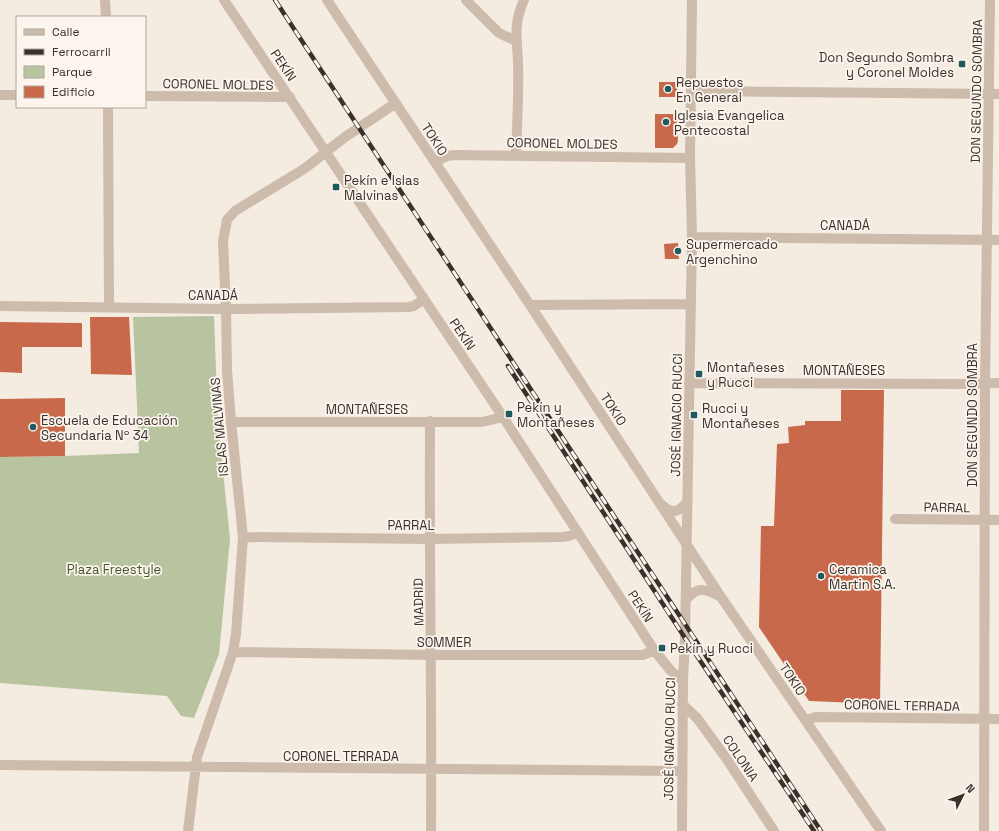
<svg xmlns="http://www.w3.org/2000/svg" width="999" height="831" viewBox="0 0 999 831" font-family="'Space Grotesk',sans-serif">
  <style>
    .green { fill: #b8c4a0 }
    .building { fill: #c8694b }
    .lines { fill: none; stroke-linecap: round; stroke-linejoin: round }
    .minor { stroke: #cdbbac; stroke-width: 10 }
    .rail-casing { stroke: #3b302b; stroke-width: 4.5 }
    .rail { stroke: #fbf5ee; stroke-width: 3; stroke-dasharray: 9; stroke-linecap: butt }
    .poi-dot { fill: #1f5a5e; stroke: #fbf5ee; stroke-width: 1.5 }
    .labels { text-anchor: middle; stroke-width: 3.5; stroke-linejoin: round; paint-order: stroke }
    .poi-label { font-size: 13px; fill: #3b302b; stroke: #fbf5ee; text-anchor: start }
    .street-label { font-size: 13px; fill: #3b302b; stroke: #fbf5ee }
    .park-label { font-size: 13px; fill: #4a5a2e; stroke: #fbf5ee }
  </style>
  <rect width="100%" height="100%" fill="#f4ebe1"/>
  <path class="green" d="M214,316L218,423L230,539L219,654L194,718L181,716L167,696L0,683V457L65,456L139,453L133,317Z"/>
  <path class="building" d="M659,82H677V97H659Z
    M655,114H677L678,140L677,144L673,148H655Z
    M678,243L679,259H665L664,244Z
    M90,317H129L132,375L91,374Z
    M0,322L82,323V347H22V373L0,372Z
    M841,390H884L880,704L809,701L759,627L761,526H774L777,444L789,443L788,427L805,425V421H841Z
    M65,398V456L0,457V399Z"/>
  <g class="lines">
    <path class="minor" d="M105,0L106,17
      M224,0L503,417L654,650L671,671L683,681
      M327,0L530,305L721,597L881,831
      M466,0L499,33L516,41
      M691,91L999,94
      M0,95H17
      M145,96L290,97
      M108,107L109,307
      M516,155C517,125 519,94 518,63C517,38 513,24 524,0
      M435,162L447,156L454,155L690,158
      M692,237L999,240
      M530,305L690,304
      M0,306L226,309L409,307L414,306L424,299
      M689,383L959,384L999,383
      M430,421C429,558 432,694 431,831
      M231,422H482L503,417
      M662,505C673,515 679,512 688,501
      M895,519L999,520
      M243,537L429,539L562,537L569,536L578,532
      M686,600C698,585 706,589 721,597
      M233,652L432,655H643L654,650
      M682,704L697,718L726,758L774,831
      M806,720L816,717L999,719
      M0,765L681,771
      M188,831L197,757L233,652L236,634L243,537L231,422L227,370L226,309L223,241L227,220L235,211L304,169L345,137L396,103
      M682,831L683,681L685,638L692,237L690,158L692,0
      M984,831L985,384L990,0"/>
    <g class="rail-casing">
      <path id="rail" d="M275,0L821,831
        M508,366L685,638L814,831"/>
    </g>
    <use href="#rail" class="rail"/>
  </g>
  <g class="poi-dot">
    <rect x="958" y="60" width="8" height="8" rx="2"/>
    <circle cx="668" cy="89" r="4"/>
    <circle cx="666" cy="122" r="4"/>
    <rect x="332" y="183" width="8" height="8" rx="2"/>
    <circle cx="678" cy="251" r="4"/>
    <rect x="695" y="370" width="8" height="8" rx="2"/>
    <rect x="505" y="410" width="8" height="8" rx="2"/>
    <rect x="690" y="411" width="8" height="8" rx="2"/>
    <circle cx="33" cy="427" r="4"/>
    <circle cx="821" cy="576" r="4"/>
    <rect x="658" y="644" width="8" height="8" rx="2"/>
  </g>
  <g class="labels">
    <g class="poi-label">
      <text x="954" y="62" text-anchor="end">Don Segundo Sombra<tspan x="954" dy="15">y Coronel Moldes</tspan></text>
      <text x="676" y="87">Repuestos<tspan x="676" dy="15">En General</tspan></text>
      <text x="674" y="120">Iglesia Evangelica<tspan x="674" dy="15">Pentecostal</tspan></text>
      <text x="344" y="185">Pekín e Islas<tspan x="344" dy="15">Malvinas</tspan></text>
      <text x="686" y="249">Supermercado<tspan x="686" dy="15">Argenchino</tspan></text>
      <text x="707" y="372">Montañeses<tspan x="707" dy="15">y Rucci</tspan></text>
      <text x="517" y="412">Pekín y<tspan x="517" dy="15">Montañeses</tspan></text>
      <text x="702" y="413">Rucci y<tspan x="702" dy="15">Montañeses</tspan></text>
      <text x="41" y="425">Escuela de Educación<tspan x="41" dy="15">Secundaria Nº 34</tspan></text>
      <text x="829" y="574">Ceramica<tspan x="829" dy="15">Martin S.A.</tspan></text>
      <text x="670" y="653">Pekín y Rucci</text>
    </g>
    <g class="street-label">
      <text transform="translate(284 65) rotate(56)" y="5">PEKÍN</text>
      <text transform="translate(218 84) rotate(1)" y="5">CORONEL MOLDES</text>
      <text transform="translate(976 91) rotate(-89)" y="5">DON SEGUNDO SOMBRA</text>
      <text transform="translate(435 139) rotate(57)" y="5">TOKIO</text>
      <text transform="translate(562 143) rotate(1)" y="5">CORONEL MOLDES</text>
      <text x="845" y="230">CANADÁ</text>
      <text x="213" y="300">CANADÁ</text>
      <text transform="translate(463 334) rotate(56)" y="5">PEKÍN</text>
      <text x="844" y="375">MONTAÑESES</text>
      <text x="367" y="414">MONTAÑESES</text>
      <text transform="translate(614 409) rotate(57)" y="5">TOKIO</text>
      <text transform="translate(676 415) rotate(-89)" y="5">JOSÉ IGNACIO RUCCI</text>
      <text transform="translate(972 415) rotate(-90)" y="5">DON SEGUNDO SOMBRA</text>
      <text transform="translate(219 427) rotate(-95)" y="5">ISLAS MALVINAS</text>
      <text transform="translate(947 507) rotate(1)" y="5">PARRAL</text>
      <text x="411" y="530">PARRAL</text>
      <text transform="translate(418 602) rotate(-91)" y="5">MADRID</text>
      <text transform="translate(641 606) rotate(57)" y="5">PEKÍN</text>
      <text x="444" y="647">SOMMER</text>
      <text transform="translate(793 679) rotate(56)" y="5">TOKIO</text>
      <text transform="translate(902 705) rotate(1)" y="5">CORONEL TERRADA</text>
      <text transform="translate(669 739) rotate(-89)" y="5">JOSÉ IGNACIO RUCCI</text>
      <text x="341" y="761">CORONEL TERRADA</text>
      <text transform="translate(741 758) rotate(56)" y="5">COLONIA</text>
    </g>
    <g class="park-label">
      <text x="114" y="574">Plaza Freestyle</text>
    </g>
  </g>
  <rect x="16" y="16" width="130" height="92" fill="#fbf5ee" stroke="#aea6a0"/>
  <rect x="24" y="29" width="20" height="6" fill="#cdbbac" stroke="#aea6a0"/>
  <text x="52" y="36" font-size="12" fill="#3b302b">Calle</text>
  <rect x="24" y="49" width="20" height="6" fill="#3b302b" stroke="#aea6a0"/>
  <text x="52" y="56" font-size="12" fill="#3b302b">Ferrocarril</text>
  <rect x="24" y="66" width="20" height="12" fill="#b8c4a0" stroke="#aea6a0"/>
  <text x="52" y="76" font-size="12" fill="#3b302b">Parque</text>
  <rect x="24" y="86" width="20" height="12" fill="#c8694b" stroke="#aea6a0"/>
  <text x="52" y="96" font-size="12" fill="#3b302b">Edificio</text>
  <g transform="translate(963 795) rotate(48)" stroke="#fbf5ee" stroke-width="3" paint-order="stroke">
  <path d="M0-3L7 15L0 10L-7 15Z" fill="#3b302b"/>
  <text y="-6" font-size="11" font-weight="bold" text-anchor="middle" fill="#3b302b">N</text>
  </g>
</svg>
